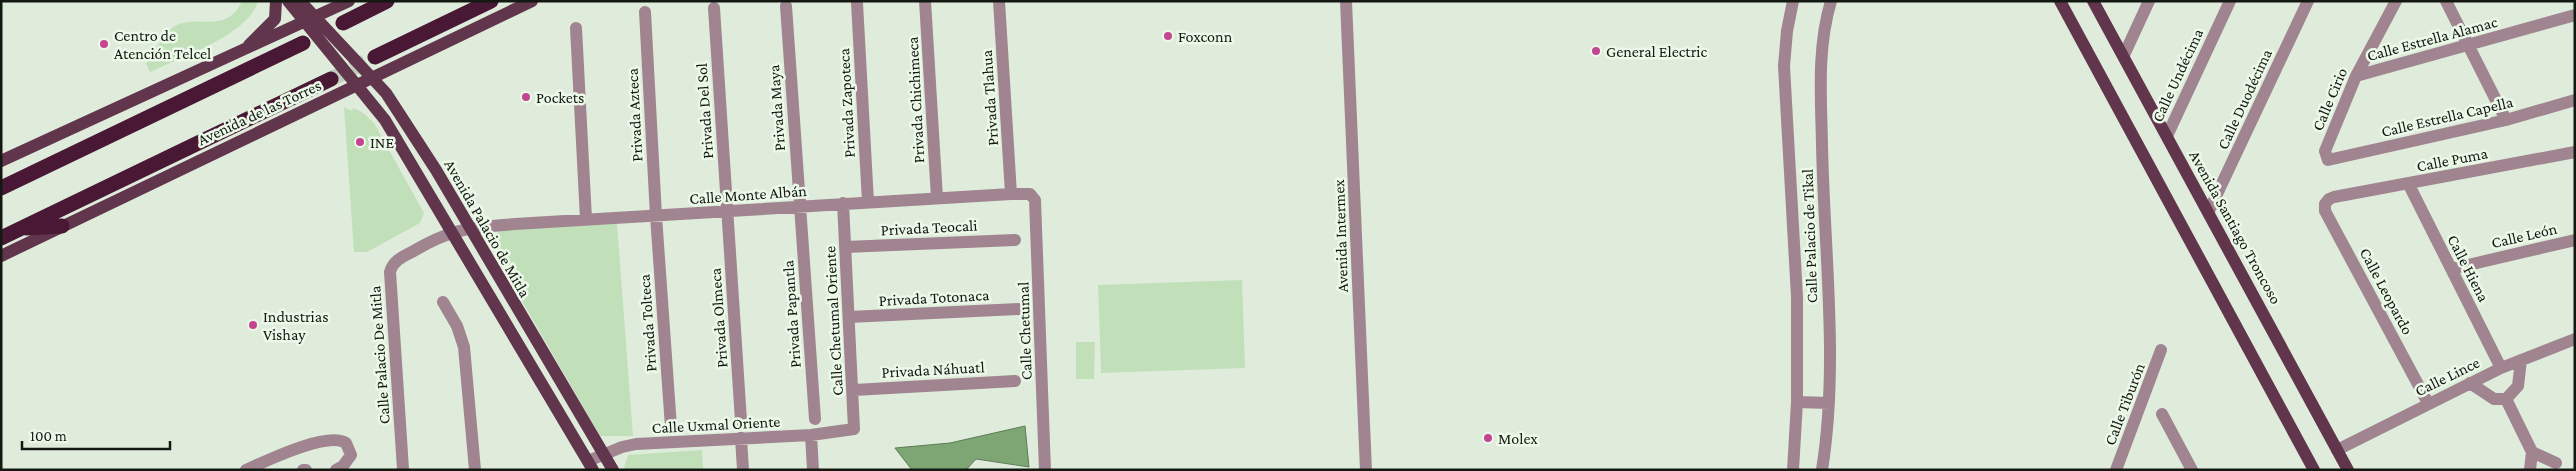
<svg xmlns="http://www.w3.org/2000/svg" width="2576" height="471" viewBox="0 0 2576 471" font-family="'Crimson Pro',serif">
  <style>
    .green { fill: #c1e0ba }
    .water { fill: #7ea674; stroke: #5e7b57 }
    .lines { fill: none; stroke-linecap: round; stroke-linejoin: round }
    .highway-tunnel { stroke: #c1ccbe; stroke-width: 15; stroke-dasharray: 15 8; stroke-linecap: butt }
    .minor { stroke: #a08591; stroke-width: 12 }
    .major { stroke: #61354c; stroke-width: 12 }
    .highway { stroke: #491834; stroke-width: 15 }
    .poi-dot { fill: #c4448f; stroke: #ecf9e9; stroke-width: 2 }
    .labels { text-anchor: middle; stroke-width: 5; stroke-linejoin: round; paint-order: stroke }
    .poi-label { font-size: 16px; fill: #141812; stroke: #ecf9e9; text-anchor: start }
    .street-label { font-size: 16px; fill: #141812; stroke: #ecf9e9 }
  </style>
  <rect width="100%" height="100%" fill="#dfecdc"/>
  <path class="green" d="M242,1H258C250,34 179,58 150,72L146,64C157,51 161,33 177,25C199,14 226,35 242,1Z
    M344,107L352,111L353,108L362,112L374,123L424,213L420,223L367,252H354Z
    M617,224L633,436H600L496,256L492,240L502,228Z
    M1242,280L1245,368L1101,373L1098,285Z
    M1076,342H1095L1094,379H1076Z
    M702,450L703,470H626L624,467L628,455Z"/>
  <path class="water" d="M1025,426L1029,467L976,459L966,470H912L895,448L950,443Z"/>
  <g class="lines">
    <path class="highway-tunnel" d="M331,79L375,57"/>
    <path class="minor" d="M925,1L937,198
      M999,1L1011,194
      M1346,1L1366,470
      M2396,1L2356,76L2325,151L2328,160L2506,120L2575,100
      M2446,1L2506,120
      M857,3L868,202
      M786,6L815,419
      M714,8L741,421
      M645,12L656,216L671,427
      M576,28L586,219
      M2124,55L2149,1
      M2356,76L2575,15
      M2167,136L2230,1
      M2408,183L2501,368
      M2209,211L2308,1
      M845,247L1015,240
      M2451,269L2575,240
      M443,302L457,326L464,347L475,470
      M849,317L1020,309
      M2470,383L2494,399H2506L2518,386L2521,360
      M854,390L1015,381
      M2506,399L2532,452
      M1797,402L1829,403
      M2428,403L2325,211V204L2329,199L2334,197L2575,152
      M2162,414L2192,470
      M811,435L813,470
      M741,438L743,470
      M2337,450L2501,368L2575,339
      M588,461L622,447L636,444L811,435L854,429L843,203
      M403,469L390,272C393,261 402,257 412,252C452,228 470,228 515,224L1011,194H1030L1035,200L1045,470
      M246,470C266,461 327,431 346,443L351,455L343,466L336,470
      M303,470H306
      M1793,470L1797,402V297L1784,66L1787,31L1793,1
      M1822,470C1839,363 1824,252 1822,144C1821,96 1817,48 1831,1
      M2116,470L2161,350
      M2530,470L2532,452L2556,463"/>
    <path class="major" d="M288,1L385,120L593,470
      M300,1L386,93L436,170L613,470
      M2060,1L2314,470
      M2093,1L2348,470
      M249,45L275,19L276,1
      M1,161L349,1
      M1,256L532,1"/>
    <path class="highway" d="M343,23L387,1
      M375,57L491,1
      M1,188L303,43
      M26,228L62,226
      M1,238L331,79"/>
  </g>
  <g class="poi-dot">
    <circle cx="1168" cy="36" r="5"/>
    <circle cx="104" cy="44" r="5"/>
    <circle cx="1596" cy="51" r="5"/>
    <circle cx="526" cy="97" r="5"/>
    <circle cx="360" cy="142" r="5"/>
    <circle cx="253" cy="325" r="5"/>
    <circle cx="1488" cy="438" r="5"/>
  </g>
  <g class="labels">
    <g class="poi-label">
      <text x="114" y="41">Centro de<tspan x="114" dy="18">Atención Telcel</tspan></text>
      <text x="1178" y="42">Foxconn</text>
      <text x="1606" y="57">General Electric</text>
      <text x="536" y="103">Pockets</text>
      <text x="370" y="148">INE</text>
      <text x="263" y="322">Industrias<tspan x="263" dy="18">Vishay</tspan></text>
      <text x="1498" y="444">Molex</text>
    </g>
    <g class="street-label">
      <text transform="translate(2432 38) rotate(-15)" y="6">Calle Estrella Alamac</text>
      <text transform="translate(2177 75) rotate(-65)" y="6">Calle Undécima</text>
      <text transform="translate(989 98) rotate(-94)" y="6">Privada Tlahua</text>
      <text transform="translate(2244 99) rotate(-65)" y="6">Calle Duodécima</text>
      <text transform="translate(2329 99) rotate(-67)" y="6">Calle Cirio</text>
      <text transform="translate(915 100) rotate(-93)" y="6">Privada Chichimeca</text>
      <text transform="translate(846 103) rotate(-93)" y="6">Privada Zapoteca</text>
      <text transform="translate(776 108) rotate(-94)" y="6">Privada Maya</text>
      <text transform="translate(704 111) rotate(-94)" y="6">Privada Del Sol</text>
      <text transform="translate(259 112) rotate(-25)" y="6">Avenida de las Torres</text>
      <text transform="translate(634 115) rotate(-93)" y="6">Privada Azteca</text>
      <text transform="translate(2447 116) rotate(-13)" y="6">Calle Estrella Capella</text>
      <text transform="translate(2452 159) rotate(-11)" y="6">Calle Puma</text>
      <text transform="translate(748 194) rotate(-4)" y="6">Calle Monte Albán</text>
      <text transform="translate(929 227) rotate(-3)" y="6">Privada Teocali</text>
      <text transform="translate(2236 227) rotate(61)" y="6">Avenida Santiago Troncoso</text>
      <text transform="translate(488 228) rotate(60)" y="6">Avenida Palacio de Mitla</text>
      <text transform="translate(2524 235) rotate(-13)" y="6">Calle León</text>
      <text transform="translate(1340 236) rotate(-92)" y="6">Avenida Intermex</text>
      <text transform="translate(1809 236) rotate(-92)" y="6">Calle Palacio de Tikal</text>
      <text transform="translate(2469 268) rotate(63)" y="6">Calle Hiena</text>
      <text transform="translate(2387 291) rotate(62)" y="6">Calle Leopardo</text>
      <text transform="translate(934 297) rotate(-3)" y="6">Privada Totonaca</text>
      <text transform="translate(791 314) rotate(-94)" y="6">Privada Papantla</text>
      <text transform="translate(718 318) rotate(-94)" y="6">Privada Olmeca</text>
      <text transform="translate(833 321) rotate(-93)" y="6">Calle Chetumal Oriente</text>
      <text transform="translate(647 323) rotate(-94)" y="6">Privada Tolteca</text>
      <text transform="translate(1024 331) rotate(-92)" y="6">Calle Chetumal</text>
      <text transform="translate(379 355) rotate(-94)" y="6">Calle Palacio De Mitla</text>
      <text transform="translate(933 369) rotate(-3)" y="6">Privada Náhuatl</text>
      <text transform="translate(2447 376) rotate(-26)" y="6">Calle Lince</text>
      <text transform="translate(2124 404) rotate(-69)" y="6">Calle Tiburón</text>
      <text transform="translate(716 424) rotate(-3)" y="6">Calle Uxmal Oriente</text>
    </g>
  </g>
  <rect width="2576" height="471" fill="none" stroke="#141812" stroke-width="5"/>
  <path d="M22 441v8h148v-8" fill="none" stroke="#141812" stroke-width="2.5"/>
  <text x="30" y="441" font-size="15" fill="#141812" stroke="#ecf9e9" stroke-width="4" paint-order="stroke">100 m</text>
</svg>
